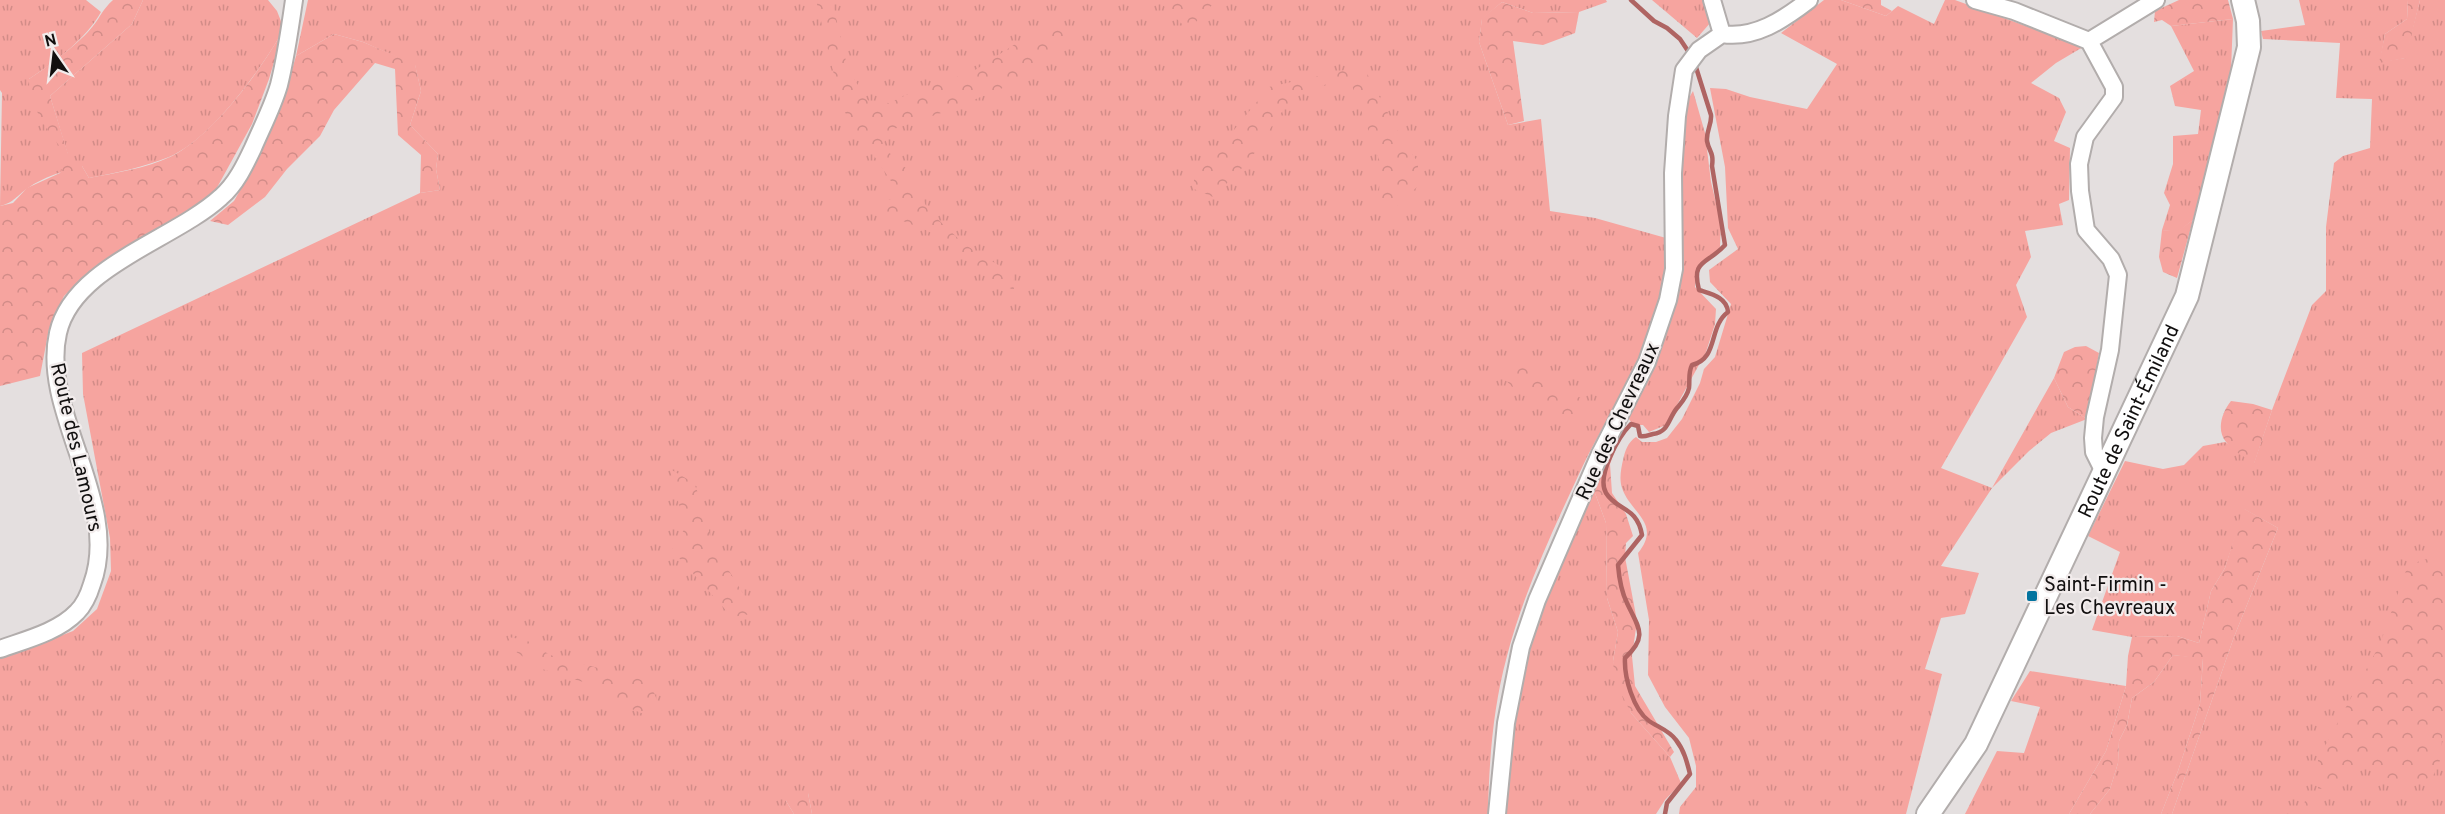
<svg xmlns="http://www.w3.org/2000/svg" width="2445" height="814" viewBox="0 0 2445 814" font-family="Overpass,sans-serif">
  <style>
    .grass { fill: url(#grass-tufts) }
    .forest { fill: url(#forest-crowns) }
    .lines { fill: none; stroke-linecap: round; stroke-linejoin: round }
    .stream { stroke: #af6462; stroke-width: 4.5 }
    .street-casing { stroke: #b2adac; stroke-width: 20 }
    .secondary-casing { stroke: #b2adac; stroke-width: 26 }
    .street { stroke: #fff; stroke-width: 16 }
    .secondary { stroke: #fff; stroke-width: 22 }
    .poi-dot { fill: #04749f; stroke: #f2ecec; stroke-width: 2 }
    .labels { text-anchor: middle; stroke-width: 4.5; stroke-linejoin: round; paint-order: stroke }
    .street-label { font-size: 20px; fill: #110f0f; stroke: #f2ecec }
    .poi-label { font-size: 20px; fill: #110f0f; stroke: #f2ecec; text-anchor: start }
  </style>
  <defs>
    <pattern id="grass-tufts" width="24" height="20" patternUnits="userSpaceOnUse" patternTransform="scale(1.5)"><rect width="24" height="20" fill="#f6a49f"/><path d="M3 7l-1-3M5 7V3M7 7l1-3M15 17l-1-3M17 17v-4M19 17l1-3" fill="none" stroke="#d28c88"/></pattern>
    <pattern id="forest-crowns" width="20" height="18" patternUnits="userSpaceOnUse" patternTransform="scale(1.5)"><rect width="20" height="18" fill="#f6a49f"/><path d="M2 6a3 3 0 1 1 6 0M12 15a3 3 0 1 1 6 0" fill="none" stroke="#d28c88"/></pattern>
  </defs>
  <rect width="100%" height="100%" fill="#e4dfdf"/>
  <path class="grass" d="M0,0H86L101,12C86,39 55,62 29,79L68,155L50,96L132,24L143,0H268L277,11L284,29C262,68 211,140 169,157C144,167 116,173 89,178L82,166C64,171 43,177 28,188C16,196 15,202 0,206L2,93L0,90Z
    M308,0H1606L1607,2L1579,12L1533,13L1502,2L1482,19L1479,42L1508,125L1541,119L1550,211L1595,218L1666,238C1665,262 1666,288 1659,311C1641,368 1604,420 1579,474C1552,532 1523,594 1507,656C1493,707 1489,761 1488,814H812L808,793L786,801L794,814H0V659L73,631L97,609L111,571L110,538L83,394L82,353L420,193L440,190L436,169L438,154L410,125L421,91L415,65L363,42L334,34L296,56Z
    M1652,0H1703L1711,22L1697,38Z
    M1824,0H1841L1886,16L1898,6L1934,24L1945,0H1955L2083,47L2056,63L2031,83L2059,98L2066,112L2054,141L2070,148L2069,200L2059,204L2063,225L2025,231L2031,257L2016,285L2027,317L1941,468L1992,488L2054,378L2068,407L2087,419L2051,433L2029,451L1992,488L1941,566L1979,573L1965,614L1941,618L1925,669L1942,674L1906,814H1679L1680,807L1696,787V766L1689,738L1665,707L1648,675L1649,620L1638,553C1662,523 1631,514 1622,488C1619,479 1621,469 1623,460C1625,451 1628,442 1636,437L1642,442H1656L1667,438L1682,419L1700,383L1704,369L1715,357L1731,304L1710,282L1709,270L1738,249L1728,228L1725,167L1710,88L1726,89L1750,97L1807,109L1837,64L1781,33Z
    M2299,0H2408L2407,19L2385,34L2380,62L2405,58L2420,0H2445V814H2172L2234,637L2278,528L2244,509L2225,568L2211,591L2199,643L2177,636L2132,637L2092,630L2120,552L2088,536L2125,461L2163,469L2184,465L2203,446L2225,442L2254,463L2272,410L2312,305L2326,291V227L2334,163L2343,156L2370,148L2372,99L2336,98L2340,43L2263,39L2261,31L2305,25Z
    M2233,19L2231,70L2221,119L2193,220L2178,232L2162,230L2170,205L2164,193L2173,164V136L2198,134L2201,110L2175,106L2170,86L2194,71L2171,26Z
    M1693,91L1705,133L1711,182L1721,224L1720,247C1705,264 1696,263 1695,287L1716,309L1715,324L1706,352L1666,425L1649,432L1643,425H1633L1627,416L1654,359L1686,103Z
    M1592,485L1606,523L1607,598L1618,632L1613,661L1631,713L1670,757L1681,783L1665,800L1656,814H1505L1509,750L1527,641Z
    M2173,655L2203,658L2200,704L2178,771L2161,814H2090L2110,789L2118,763L2119,741L2127,725L2132,698L2154,682Z
    M2030,671L2126,686L2106,751L2069,814H1965L1997,751L2024,753L2040,707L2011,701Z"/>
  <path class="forest" d="M113,0H143L132,24L50,96L69,157L82,166L89,178C115,173 147,168 170,157C213,136 261,70 284,29L269,79L252,124L214,193L163,228L95,267L64,296L49,329L40,376L0,386V206L13,203L27,188L60,173L69,157C52,138 28,106 29,79C46,68 81,42 93,26C101,16 102,10 113,0Z
    M816,0H832L848,70L869,102L889,103L919,89L972,72L1020,41L1059,28L1067,35L1063,50L1015,83L944,112L891,130L882,146L910,172L928,210L964,244L1013,274L1014,290L994,281L954,248L928,231L888,215L875,197L905,202L842,108Z
    M1158,0H1217L1188,30Z
    M1841,0H1881V5L1892,11L1886,16Z
    M2179,0H2228L2233,19L2171,26L2162,20L2154,22L2155,11Z
    M2408,0H2420L2406,58L2379,63L2385,34L2407,19Z
    M1502,2L1533,13L1579,12L1575,33L1543,45L1513,41L1524,121L1508,125L1479,42L1482,18Z
    M334,34L363,42L415,64L421,91L410,125L438,154L436,169L440,190L420,193L421,155L398,135L395,69L375,63L334,110L320,136L287,169L265,197L228,225L210,221L234,201L261,153L281,108L296,56Z
    M1363,66L1405,145L1418,162V186L1385,218L1379,197L1380,162L1350,80L1327,84L1295,96L1277,118L1250,160L1213,197L1194,189V179L1269,87Z
    M2193,220L2177,278L2163,272L2159,257L2162,230L2178,231Z
    M2086,346L2099,353L2087,419L2068,407L2054,378L2064,352L2075,347Z
    M1507,360L1518,361L1546,379L1590,403L1588,413L1575,419L1559,414L1515,390L1499,373V365Z
    M2231,401L2253,404L2272,410L2254,464C2246,457 2232,451 2226,442C2216,430 2222,412 2231,401Z
    M1619,430L1621,435L1610,464L1612,493L1626,514L1633,536L1626,543L1625,557L1637,621L1632,656L1635,686L1674,752L1670,757L1631,713L1615,681L1613,661L1618,632L1607,598L1606,523L1592,485Z
    M670,469L694,483L706,513L711,542L746,598L751,614L732,617L672,550L685,528Z
    M2243,508L2278,528L2234,637L2172,814H2161L2178,771L2200,704L2203,659L2173,655L2154,682L2132,698L2127,725L2119,741L2118,763L2110,789L2090,814H2069L2106,751L2126,686L2128,656L2132,637L2177,636L2199,643L2211,591L2225,568Z
    M2436,556L2445,560V717L2443,718L2441,758L2433,776L2417,783L2388,778L2357,760L2346,786L2318,789L2308,814H2284L2296,810L2318,789V759L2380,644L2408,565Z
    M508,637L526,640L550,655L650,682L658,703L660,721L613,701L583,682L539,668L515,651Z
    M794,791L808,793L812,814H794L786,801Z"/>
  <g class="lines">
    <path class="stream" d="M1631,0L1654,21L1667,28L1680,39L1690,54
      M1665,814L1667,803L1690,774C1687,762 1684,750 1676,740C1670,731 1658,727 1649,721C1633,709 1624,677 1625,658C1649,636 1638,627 1627,603C1621,591 1619,577 1618,565L1642,535C1637,506 1617,511 1606,493C1596,476 1619,436 1631,424L1638,426L1640,436C1646,437 1648,435 1653,434C1669,432 1668,419 1677,408C1682,402 1687,397 1689,388C1690,379 1688,373 1692,365C1719,358 1708,327 1728,312C1727,297 1711,294 1699,290C1691,259 1707,265 1725,245L1712,166C1714,152 1709,152 1707,141C1706,131 1712,124 1711,115L1694,61"/>
    <g class="street-casing">
      <path id="street" d="M1712,0L1722,34
        M1975,0L2014,11L2089,41L2114,87V97L2085,137L2079,164L2080,191L2086,230L2111,259L2118,275L2110,350L2095,417L2093,438L2094,452L2104,472
        M1722,34C1755,39 1783,20 1809,0
        M2089,41L2156,0
        M0,649C25,640 58,632 77,612C85,604 89,594 92,584C122,503 40,412 58,333C73,266 174,240 221,197C236,184 245,165 253,148C262,127 273,106 279,85C286,57 290,28 294,0
        M1497,814L1506,723L1521,647L1537,600L1600,454L1647,362L1668,300L1674,269L1673,173L1677,116L1684,70L1699,50L1722,34"/>
    </g>
    <g class="secondary-casing">
      <g id="secondary">
        <path id="s1" d="M1928,814L1976,744L2187,296L2249,47L2248,21L2243,0"/>
      </g>
    </g>
    <use href="#street" class="street"/>
    <use href="#secondary" class="secondary"/>
  </g>
  <rect class="poi-dot" x="2026" y="590" width="12" height="12" rx="3"/>
  <g class="labels">
    <g class="street-label">
      <text transform="translate(1617 421) rotate(-65)" y="7">Rue des Chevreaux</text>
      <text dy="7" stroke="none"><textPath href="#s1" startOffset="442">Route de Saint-Émiland</textPath></text>
      <text transform="translate(77 447) rotate(77)" y="7">Route des Lamours</text>
    </g>
    <g class="poi-label">
      <text x="2044" y="591">Saint-Firmin -<tspan x="2044" dy="23">Les Chevreaux</tspan></text>
    </g>
  </g>
  <g transform="translate(54 54) rotate(346)" stroke="#f2ecec" stroke-width="4.5" paint-order="stroke">
  <path d="M0-4.5L10 22L0 15L-10 22Z" fill="#110f0f"/>
  <text y="-9" font-size="16" font-weight="bold" text-anchor="middle" fill="#110f0f">N</text>
  </g>
</svg>
